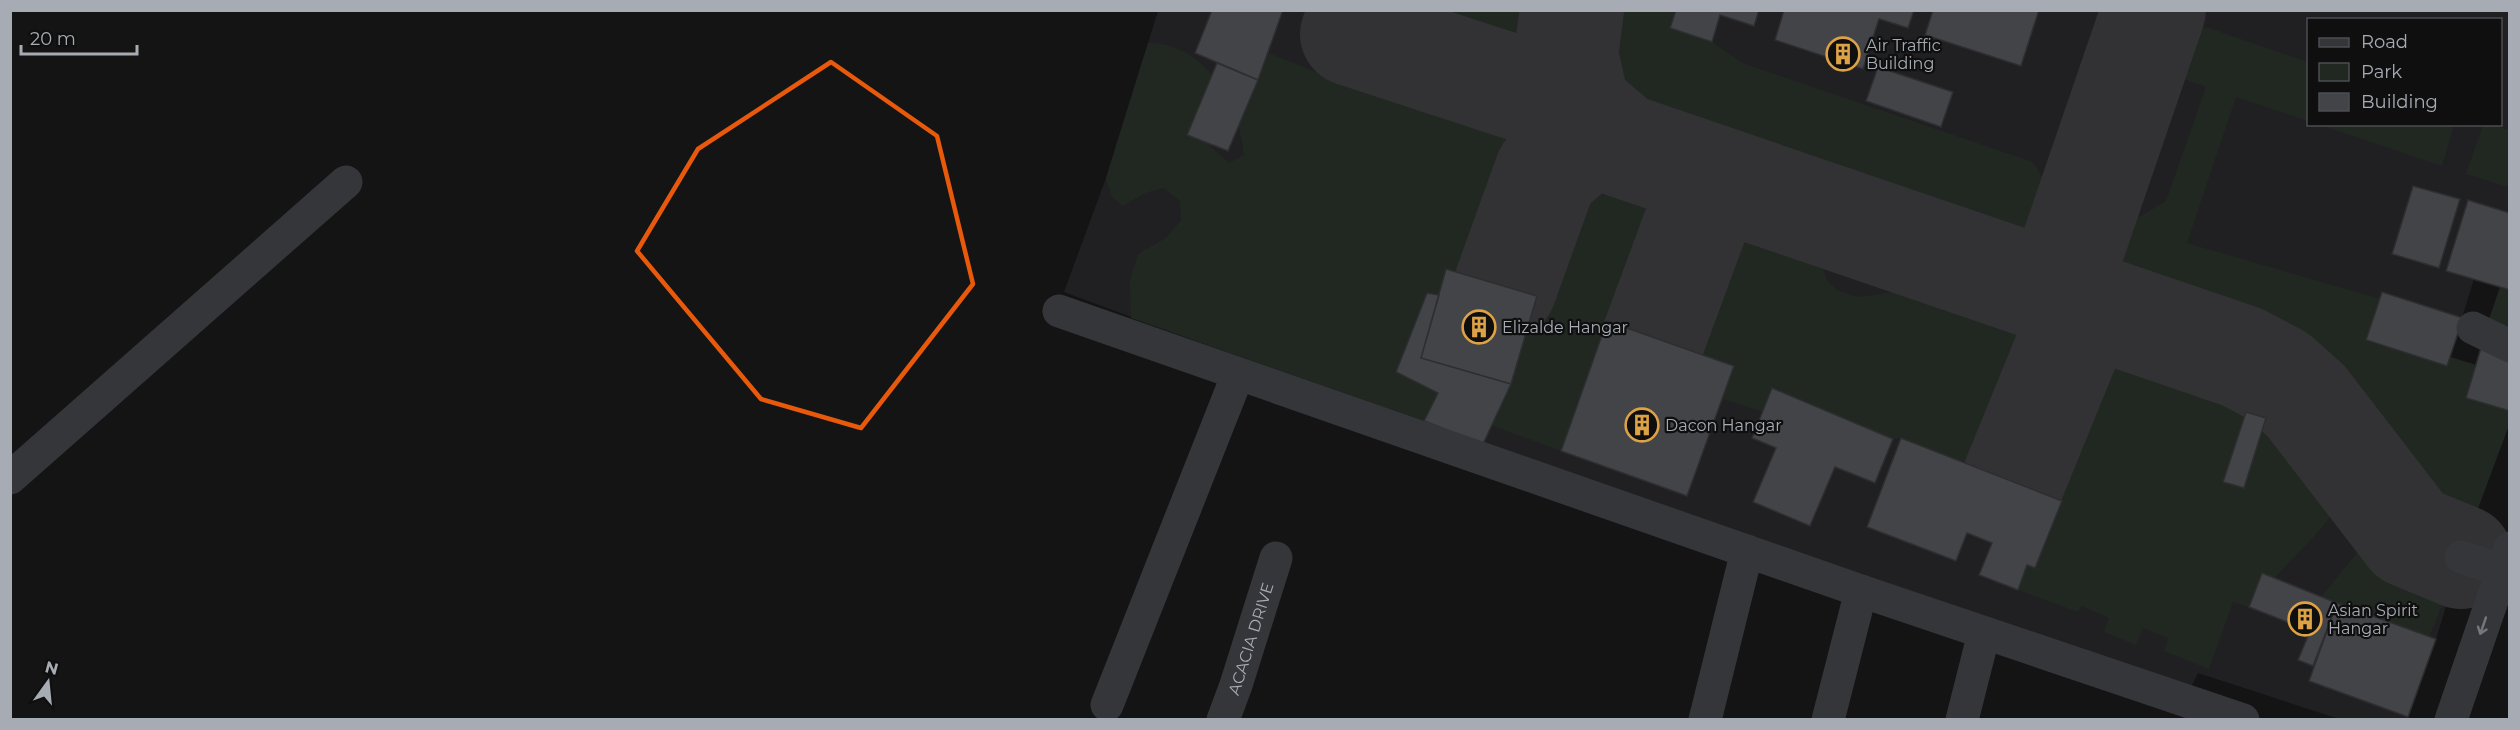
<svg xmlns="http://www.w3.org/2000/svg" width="2520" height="730" viewBox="0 0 2520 730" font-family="Montserrat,sans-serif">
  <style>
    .built { fill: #202022; fill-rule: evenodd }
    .green { fill: #212821 }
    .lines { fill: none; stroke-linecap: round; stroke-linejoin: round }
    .taxiway { stroke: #323235; stroke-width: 104 }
    .building { fill: #434448; stroke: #2e2e31; stroke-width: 1.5 }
    .minor { stroke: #35363a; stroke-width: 33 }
    .oneway { stroke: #74777d }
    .marked { fill: none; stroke: #e8590c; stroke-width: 4.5; stroke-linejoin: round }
    .labels { text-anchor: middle; stroke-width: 4.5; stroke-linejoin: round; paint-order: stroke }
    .poi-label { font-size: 16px; fill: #a7acb4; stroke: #0f0f10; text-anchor: start }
    .street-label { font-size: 16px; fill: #a7acb4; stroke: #0f0f10 }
  </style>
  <rect width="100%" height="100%" fill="#141415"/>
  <path class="built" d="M1158,11H2509V290L2474,279L2450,357L2476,365L2481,348L2509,356V425L2467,538L2436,639L2407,719H2339L2198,673L2189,691L1252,362L1064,292L1106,178ZM2308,20H2500V124H2308Z"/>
  <path class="green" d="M1361,11H1539C1536,37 1540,62 1552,87L1357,21Z
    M1596,11H1676L1671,28L1712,42L1742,63L2033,162L2065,217C2055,246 2051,259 2017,257L1647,132C1597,108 1588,62 1596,11Z
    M2184,28H2209L2308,62V121L2236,97L2187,243L2380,299L2366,341L2447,366L2450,357L2476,365L2466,398L2509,411V425L2467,538L2420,522L2319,381L2283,352L2240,331L2114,289C2082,266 2094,247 2103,214L2129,223L2166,201L2206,87L2154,68L2166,37Z
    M1148,43C1173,43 1196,55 1212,75L1188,134L1206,142L1229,163L1244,155C1243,137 1229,100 1237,84C1243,72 1257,61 1266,52L1334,79L1347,48L1556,118L1561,132L1554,145L1534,163L1524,188L1493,283L1439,295L1427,293L1396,372L1438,393L1424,421L1131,318L1130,280L1138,254L1166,238L1181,220L1180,201L1164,188L1145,193L1123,206L1112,197L1106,178Z
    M2320,125H2454L2442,166Z
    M2483,125H2492L2509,130V187L2466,174Z
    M1595,165C1612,167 1663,180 1675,193C1680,199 1681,207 1681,215L1637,330L1607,321L1561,451L1491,425L1511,384L1537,297L1520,291L1551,192L1575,170Z
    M1728,216C1746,214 1797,232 1810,245C1833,269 1812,288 1861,297L1938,285L1956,286L2034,312L2046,326L2052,344L2047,369L2003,477L1901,438L1893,439L1772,389L1763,412L1723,399L1734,366L1670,343L1712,227Z
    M2500,287L2509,290V334L2487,325Z
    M2137,348L2234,381L2245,395L2246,412L2223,482L2244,488L2266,418L2274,409L2283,407C2301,417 2311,434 2323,450C2332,461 2345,474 2344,490C2343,512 2290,560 2274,579L2262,574L2249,607L2233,602L2209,669L2164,651L2168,638L2143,628L2136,645L2104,632L2109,618L2082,606L2078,612L2018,590L2027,565L2035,567L2062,501L2023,486L2067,377C2088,350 2104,349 2137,348Z
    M2375,535H2384L2399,553L2455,575L2429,637L2321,597L2366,542Z"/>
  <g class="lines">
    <path class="taxiway" d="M1572,10L1566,54L1578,108L1621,145L2242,357L2278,376L2306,401L2410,536L2461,557
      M1352,34L1578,108
      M1505,287L1546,173L1600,127
      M2057,293L2154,10
      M1654,337L1713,177
      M2013,481L2086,302"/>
  </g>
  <path class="building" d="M1212,10H1283L1258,80L1195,53Z
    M1676,10H1759L1754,26L1720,15L1712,42L1670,28Z
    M1784,10H1914L1908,28L1879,19L1863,69L1775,40Z
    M1933,10H2039L2021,66L1925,35Z
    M1217,63L1258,80L1228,151L1187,135Z
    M1878,67L1953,92L1941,127L1866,101Z
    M2413,186L2460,199L2439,268L2392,254Z
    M2468,200L2510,213V290L2446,271Z
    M1446,269L1537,296L1511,384L1421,358Z
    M2382,292L2463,318L2447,366L2366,340Z
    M1427,293L1439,295L1421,358L1511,384L1483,444L1424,421L1438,393L1396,372Z
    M1607,321L1734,366L1687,496L1561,451Z
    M2481,348L2510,356V411L2466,398Z
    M1772,388L1893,439L1875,483L1835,467L1810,526L1753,502L1776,448L1752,438Z
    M2246,412L2266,418L2244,488L2223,482Z
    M1901,438L2062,501L2035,568L2027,565L2018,590L1979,575L1992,543L1967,533L1956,561L1867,527Z
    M2262,573L2337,603L2313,666L2298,660L2310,631L2249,607Z
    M2337,603L2436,639L2408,717L2309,681Z"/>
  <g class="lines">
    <g class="minor">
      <path d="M1059,311L1861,591L2243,720"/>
      <path d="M2473,328L2510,346"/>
      <path d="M10,478L346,182"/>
      <path d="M2461,557L2502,570L2510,569"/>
      <path d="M1107,705L1238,374"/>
      <path id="s1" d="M1223,720L1236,685L1276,558"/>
      <path d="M1705,720L1747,551"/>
      <path d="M1828,720L1861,591"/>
      <path d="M1962,720L1984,633"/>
      <path d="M2451,720L2510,548"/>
    </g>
  </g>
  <defs><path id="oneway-shaft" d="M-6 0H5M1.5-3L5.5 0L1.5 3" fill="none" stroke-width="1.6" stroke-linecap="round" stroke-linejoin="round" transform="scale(1.5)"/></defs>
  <use class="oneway" href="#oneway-shaft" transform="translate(2483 626) rotate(109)"/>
  <path class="marked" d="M831,62L937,136L973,284L861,428L761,399L637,251L698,149Z"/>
  <defs>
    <g id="building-ring" transform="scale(1.725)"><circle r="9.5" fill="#0f0f10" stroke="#dda245" stroke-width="1.5"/><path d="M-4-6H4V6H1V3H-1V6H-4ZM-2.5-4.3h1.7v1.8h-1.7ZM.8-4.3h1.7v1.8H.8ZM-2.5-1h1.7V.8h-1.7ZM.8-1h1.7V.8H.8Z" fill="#dda245"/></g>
  </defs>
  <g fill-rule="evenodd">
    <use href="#building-ring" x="1843" y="54"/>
    <use href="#building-ring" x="1479" y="327"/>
    <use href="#building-ring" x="1642" y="425"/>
    <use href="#building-ring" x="2305" y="619"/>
  </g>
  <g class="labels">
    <g class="poi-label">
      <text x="1866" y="51">Air Traffic<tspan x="1866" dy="18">Building</tspan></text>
      <text x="1502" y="333">Elizalde Hangar</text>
      <text x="1665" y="431">Dacon Hangar</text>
      <text x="2328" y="616">Asian Spirit<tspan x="2328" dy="18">Hangar</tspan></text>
    </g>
    <g class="street-label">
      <text dy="6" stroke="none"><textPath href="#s1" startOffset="86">ACACIA DRIVE</textPath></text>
    </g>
  </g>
  <rect width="2520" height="730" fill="none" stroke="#a7acb4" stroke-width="24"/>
  <rect x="2307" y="18" width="195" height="108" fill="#0f0f10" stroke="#4c4e52" stroke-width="1.5"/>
  <rect x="2319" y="38" width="30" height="9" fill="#35363a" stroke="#4c4e52" stroke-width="1.5"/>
  <text x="2361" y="48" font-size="18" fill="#a7acb4">Road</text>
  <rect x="2319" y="63" width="30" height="18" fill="#212821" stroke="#4c4e52" stroke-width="1.5"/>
  <text x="2361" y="78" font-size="18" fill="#a7acb4">Park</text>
  <rect x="2319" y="93" width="30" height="18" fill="#434448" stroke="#4c4e52" stroke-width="1.5"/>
  <text x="2361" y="108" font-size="18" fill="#a7acb4">Building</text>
  <g transform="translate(48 682) rotate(15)" stroke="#0f0f10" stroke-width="4.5" paint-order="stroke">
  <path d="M0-4.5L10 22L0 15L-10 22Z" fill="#a7acb4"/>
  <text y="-9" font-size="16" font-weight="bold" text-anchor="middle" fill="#a7acb4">N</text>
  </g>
  <path d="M21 45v9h116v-9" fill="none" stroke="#a7acb4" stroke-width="3"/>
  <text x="30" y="45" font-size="18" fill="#a7acb4" stroke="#0f0f10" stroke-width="4.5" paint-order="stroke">20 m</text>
</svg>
